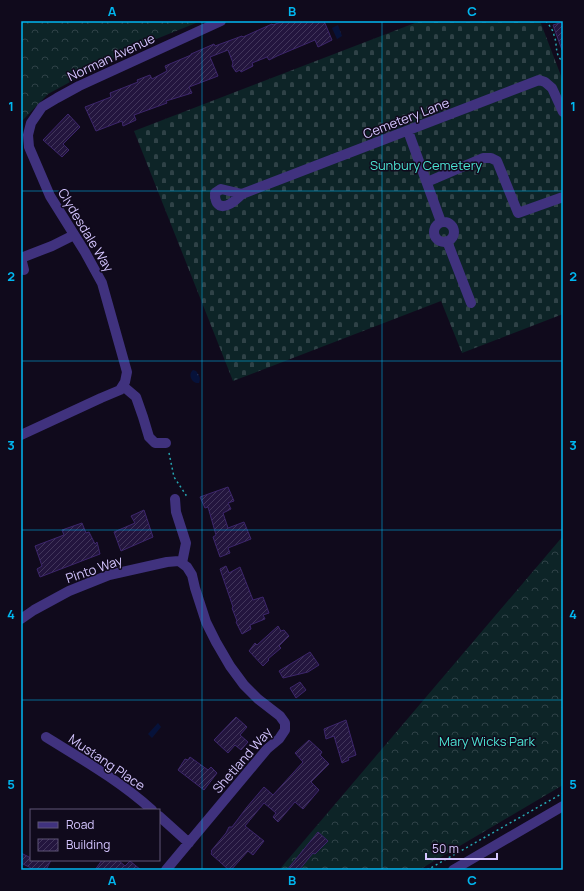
<svg xmlns="http://www.w3.org/2000/svg" width="584" height="891" viewBox="0 0 584 891" font-family="Manrope,sans-serif">
  <style>
    .forest { fill: url(#forest-crowns) }
    .cemetery { fill: url(#cemetery-stones) }
    .water { fill: url(#water-ripples) }
    .building { fill: url(#building-hatch); stroke: #3d266c }
    .lines { fill: none; stroke-linecap: round; stroke-linejoin: round }
    .path { stroke: #26a7b2; stroke-width: 1.5; stroke-dasharray: 2 3; stroke-linecap: butt }
    .street { stroke: #40327e; stroke-width: 10 }
    .grid { fill: none; stroke: #00b7f0; stroke-width: 1; stroke-opacity: 0.55 }
    .labels { text-anchor: middle; stroke-width: 3; stroke-linejoin: round; paint-order: stroke }
    .street-label { font-size: 13px; fill: #d4c5ff; stroke: #100a1c }
    .park-label { font-size: 13px; fill: #4ce4d3; stroke: #100a1c }
    .neatline { fill: none; stroke: #00b7f0; stroke-width: 1.5 }
    .grid-label { font-size: 13px; text-anchor: middle; font-weight: bold; fill: #00b7f0 }
  </style>
  <defs>
    <pattern id="forest-crowns" width="20" height="18" patternUnits="userSpaceOnUse"><rect width="20" height="18" fill="#0d2427"/><path d="M2 6a3 3 0 1 1 6 0M12 15a3 3 0 1 1 6 0" fill="none" stroke="#2f4247"/></pattern>
    <pattern id="cemetery-stones" width="16" height="16" patternUnits="userSpaceOnUse"><rect width="16" height="16" fill="#0d2427"/><path d="M2 7V4a2 2 0 0 1 4 0v3zM10 15v-3a2 2 0 0 1 4 0v3z" fill="#2f4247"/></pattern>
    <pattern id="water-ripples" width="26" height="14" patternUnits="userSpaceOnUse"><rect width="26" height="14" fill="#06123a"/><path d="M2 4q2-2 4 0t4 0M15 11q2-2 4 0t4 0" fill="none" stroke="#293358"/></pattern>
    <pattern id="building-hatch" width="6" height="6" patternUnits="userSpaceOnUse"><rect width="6" height="6" fill="#23153e"/><path d="M-1 1l2-2M0 6l6-6M5 7l2-2" fill="none" stroke="#42365b"/></pattern>
  </defs>
  <rect width="100%" height="100%" fill="#100a1c"/>
  <path class="forest" d="M21,21H201L129,50L48,94L21,122Z
    M563,536V785L419,870H279Z"/>
  <path class="cemetery" d="M420,21H540L563,81V314L462,353L441,301L233,381L134,131Z"/>
  <path class="water" d="M338,25L342,36L337,39L332,28Z
    M193,370L196,371C199,375 201,378 199,383H197C191,382 188,374 193,370Z
    M158,723L161,727L152,738L148,734Z"/>
  <path class="building" d="M283,21H324L332,40L318,47L315,40L277,56L269,60L267,57L252,63L253,66L241,72L240,70L236,72L232,66L233,63L228,50L210,57L218,76L189,87L192,93L166,101L167,103L134,115L136,120L123,126L122,121L96,131L85,107L111,97L110,93L138,82L137,80L150,75L152,79L167,71L165,66L191,55V54L214,44L215,46L242,36L243,37L272,24L273,25Z
    M563,22V50H562L553,25Z
    M68,114L80,127L63,144L69,150L62,157L43,140Z
    M228,487L234,501L228,503L231,509L223,513L228,528L244,522L251,539L228,548L230,553L220,557L213,537L216,535L208,507L205,508L200,497Z
    M144,510L153,537L121,551L114,532L135,523L131,516Z
    M82,523L86,533L89,532L95,544L97,542L100,554L40,577L37,569L42,566L35,546L64,535L62,530Z
    M226,566L229,573L240,567L253,600L263,597L269,613L263,615L265,619L250,625L251,629L242,634L236,622L237,621L232,608L233,607L220,569Z
    M278,626L281,631L284,630L289,636L279,646L281,648L268,659L269,660L263,666L249,651L255,643L257,645Z
    M310,652L319,665L308,672L283,678L279,671Z
    M300,682L306,690L296,698L290,688Z
    M236,717L247,727L240,735L248,742L241,750L235,745L228,753L214,740Z
    M346,720L356,755L348,758L349,760L342,763L334,736L326,739L324,729Z
    M309,740L322,752L320,755L329,764L311,782L319,790L303,809L295,802L278,822L273,817L276,813L264,803L245,826L264,841L253,855L248,851L231,870H229L211,854L212,852L211,851L226,833L229,827H232L247,807L264,787L273,795L303,762L295,753Z
    M190,757L208,770L211,767L217,773L204,790L178,770L185,759L188,760Z
    M318,832L328,841L315,854L313,853L299,870H287Z
    M21,853L31,858V860H51L46,870H30L31,868L21,863Z
    M102,860H118L125,866L130,861L141,870H95Z"/>
  <g class="lines">
    <path class="path" d="M546,21C549,25 553,30 554,35C558,46 554,54 563,62
      M169,453L174,477L186,495L185,496
      M427,870L563,793"/>
    <path class="street" d="M408,131L441,222
      M427,182L483,158H491L497,161L518,213L563,197
      M242,194L221,189L215,193C215,197 215,200 217,203C224,212 237,199 242,194L539,80L545,82L552,88L563,112
      M434 232a10 10 0 1 1 20 0a10 10 0 1 1-20 0Z
      M447,241L471,303
      M21,258L52,246L74,235
      M21,258L24,270
      M123,386L136,397L143,417L149,437L155,443H166
      M21,435L101,398L120,390L125,382L127,372L102,283L85,252L50,196L29,147L28,135L31,123L42,107L57,98L79,86L221,21
      M175,499L176,512L186,543L182,563
      M21,619L34,610L69,591L109,575L167,562L179,561L187,567L192,575L195,588L206,622L216,642L230,666L244,685L258,699L280,716L285,723V730L279,739L267,749L166,870
      M46,737C83,760 120,781 152,810
      M159,816L189,843
      M453,870L563,806"/>
  </g>
  <path class="grid" d="M202,21V870M382,21V870M21,191H563M21,361H563M21,530H563M21,700H563"/>
  <g class="labels">
    <g class="street-label">
      <text transform="translate(111 57) rotate(-25)" y="5">Norman Avenue</text>
      <text transform="translate(406 118) rotate(-21)" y="5">Cemetery Lane</text>
      <text transform="translate(86 230) rotate(59)" y="5">Clydesdale Way</text>
      <text transform="translate(94 569) rotate(-19)" y="5">Pinto Way</text>
      <text transform="translate(242 760) rotate(-49)" y="5">Shetland Way</text>
      <text transform="translate(107 762) rotate(34)" y="5">Mustang Place</text>
    </g>
    <g class="park-label">
      <text x="426" y="170">Sunbury Cemetery</text>
      <text x="487" y="746">Mary Wicks Park</text>
    </g>
  </g>
  <rect width="584" height="891" fill="none" stroke="#100a1c" stroke-width="44"/>
  <rect x="30" y="809" width="130" height="52" fill="#100a1c" stroke="#5e5577"/>
  <rect x="38" y="822" width="20" height="6" fill="#40327e" stroke="#5e5577"/>
  <text x="66" y="829" font-size="12" fill="#d4c5ff">Road</text>
  <rect x="38" y="839" width="20" height="12" fill="url(#building-hatch)" stroke="#5e5577"/>
  <text x="66" y="849" font-size="12" fill="#d4c5ff">Building</text>
  <path d="M426 853v6h71v-6" fill="none" stroke="#d4c5ff" stroke-width="2"/>
  <text x="432" y="853" font-size="12" fill="#d4c5ff" stroke="#100a1c" stroke-width="3" paint-order="stroke">50 m</text>
  <rect x="22" y="22" width="540" height="847" class="neatline"/>
  <g class="grid-label">
    <text x="112" y="16">A</text>
    <text x="292" y="16">B</text>
    <text x="472" y="16">C</text>
    <text x="11" y="111">1</text>
    <text x="573" y="111">1</text>
    <text x="11" y="281">2</text>
    <text x="573" y="281">2</text>
    <text x="11" y="450">3</text>
    <text x="573" y="450">3</text>
    <text x="11" y="619">4</text>
    <text x="573" y="619">4</text>
    <text x="11" y="789">5</text>
    <text x="573" y="789">5</text>
    <text x="112" y="885">A</text>
    <text x="292" y="885">B</text>
    <text x="472" y="885">C</text>
  </g>
</svg>
